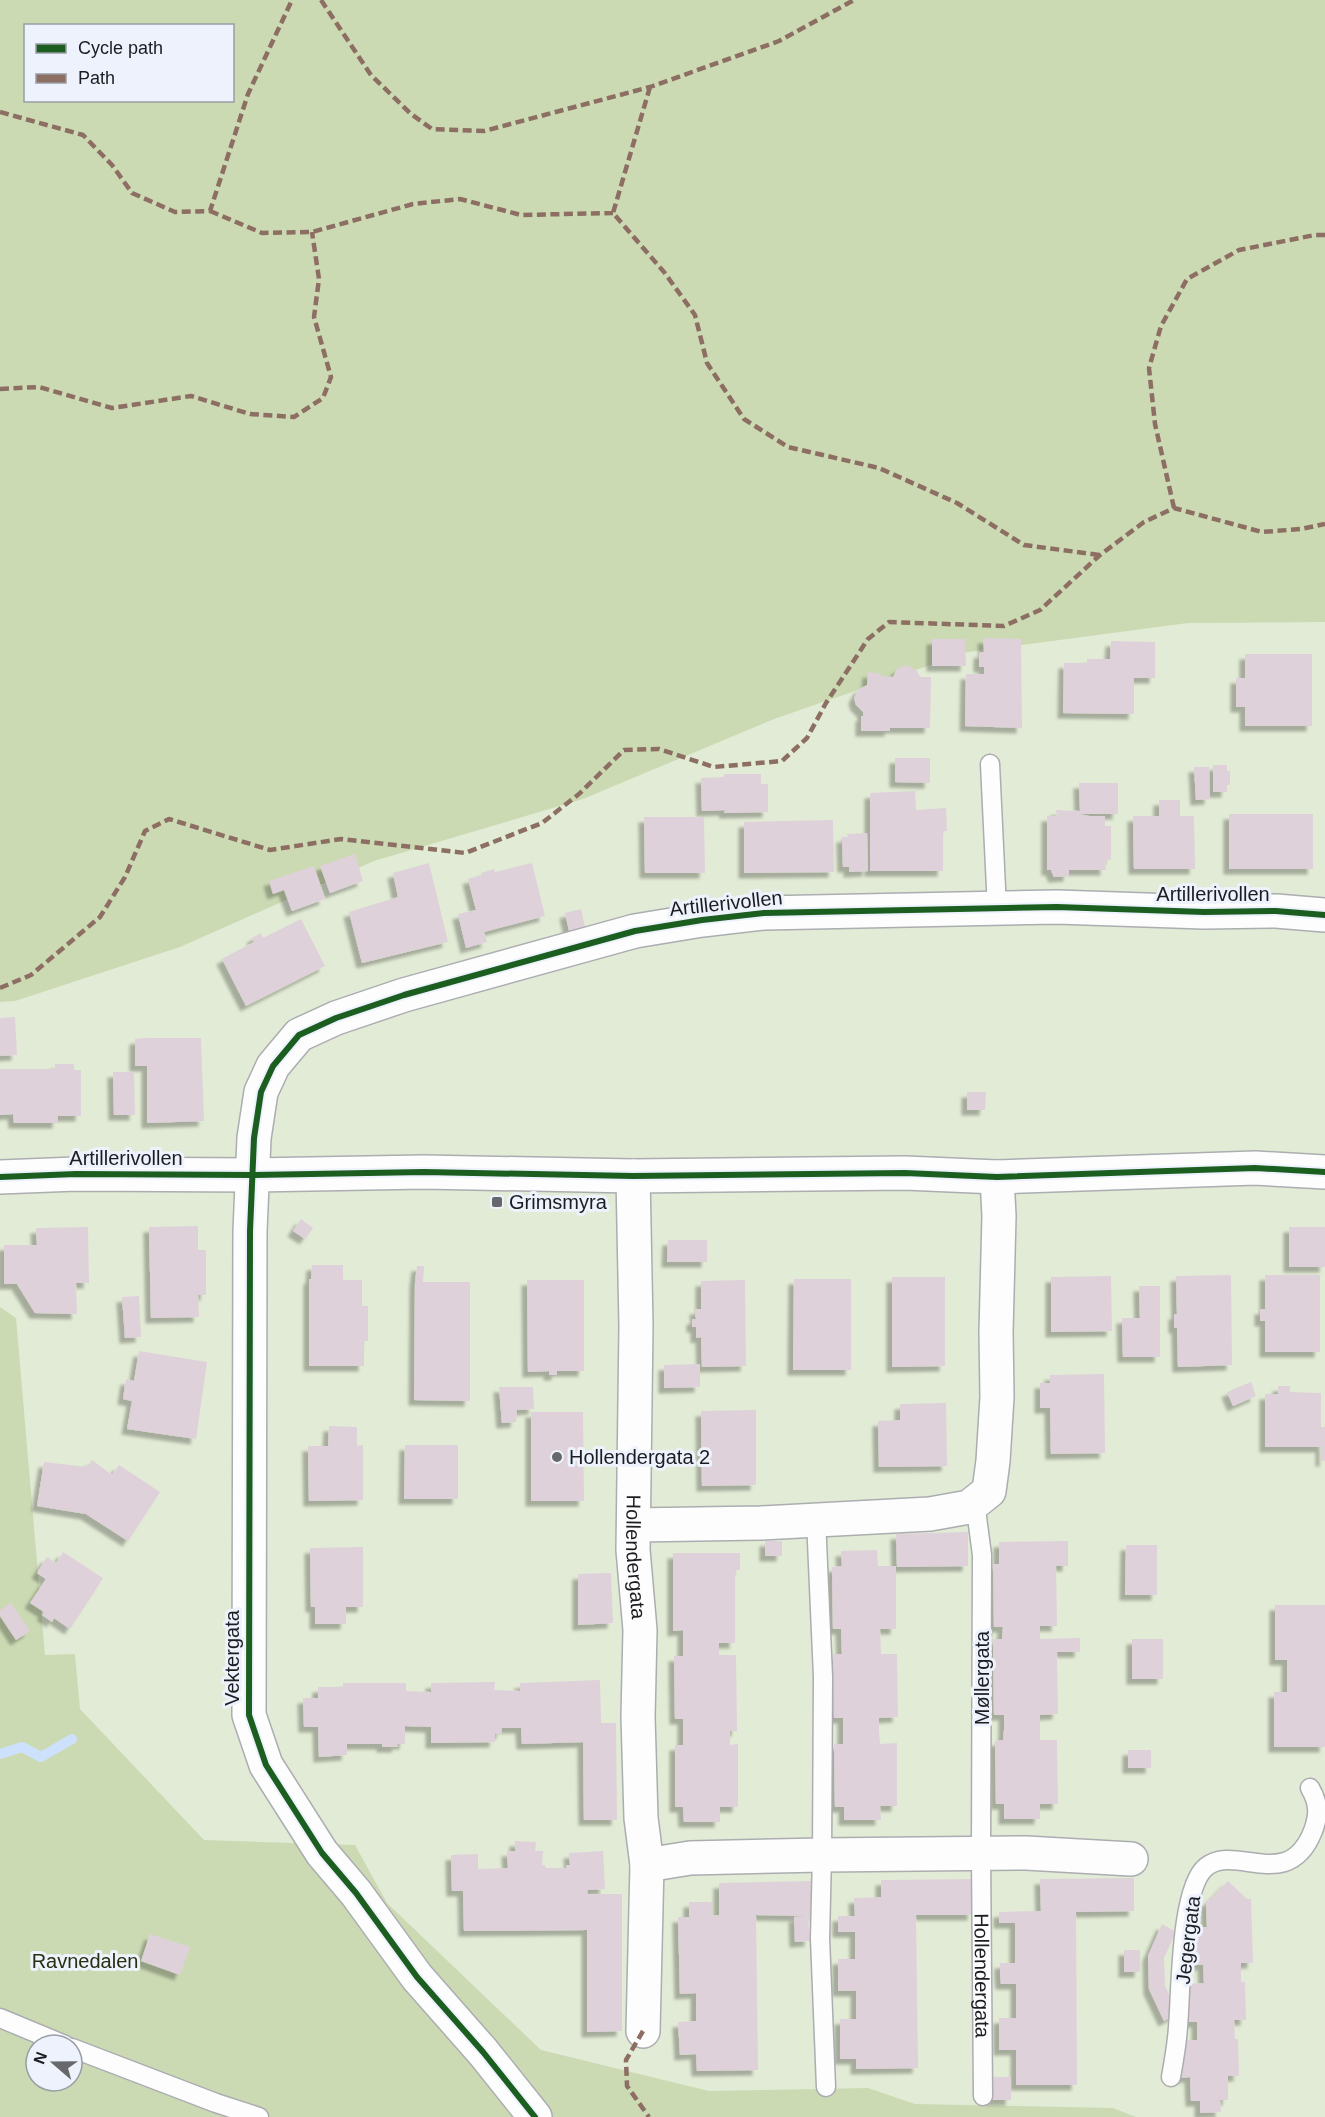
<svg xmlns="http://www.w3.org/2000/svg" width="1325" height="2117" viewBox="0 0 1325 2117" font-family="Helvetica,sans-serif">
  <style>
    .green { fill: #e2ebd5; fill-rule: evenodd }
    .forest { fill: #ccdab4; fill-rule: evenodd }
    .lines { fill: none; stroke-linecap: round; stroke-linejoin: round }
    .stream { stroke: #cde1fc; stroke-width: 10 }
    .building { fill: #dfd1da; filter: url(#shadow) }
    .service-casing { stroke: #abadb0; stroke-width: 21 }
    .minor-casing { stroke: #abadb0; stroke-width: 36 }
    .service { stroke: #fdfdfe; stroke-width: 18 }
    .minor { stroke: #fdfdfe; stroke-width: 33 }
    .quiet { stroke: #8d6e63; stroke-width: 4.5; stroke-dasharray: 9 4.5; stroke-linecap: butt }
    .cycleway-casing { stroke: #edf2fc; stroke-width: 10 }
    .cycleway { stroke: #1b5e20; stroke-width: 6 }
    .poi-dot { fill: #66686c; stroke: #edf2fc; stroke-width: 2 }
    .labels { text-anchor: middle; stroke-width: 6; stroke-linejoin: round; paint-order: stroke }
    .street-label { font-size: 20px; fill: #1b1d21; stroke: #edf2fc }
    .poi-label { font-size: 20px; fill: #1b1d21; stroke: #edf2fc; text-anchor: start }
    .park-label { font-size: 20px; fill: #283011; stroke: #edf2fc }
  </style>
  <defs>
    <filter id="shadow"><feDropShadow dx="-5.5" dy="5.5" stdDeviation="1.5" flood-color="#0004"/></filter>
  </defs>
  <rect width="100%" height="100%" fill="#f0f3f8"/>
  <path class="green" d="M0,0H1325V2117H0ZM26,26H232V100H26ZM36,2045H72V2081H36Z"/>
  <path class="forest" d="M0,0H1325V622L1188,623L968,652L774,719L583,799L374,861L180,947L15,1001L0,1002ZM26,26H232V100H26Z
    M0,1307L16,1318L45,1655L75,1654L80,1709L204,1840L355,1845L387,1903L541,2050L709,2091L868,2088L915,2104L1113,2108L1136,2117H0ZM36,2045H72V2081H36Z"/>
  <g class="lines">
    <path class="stream" d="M0,1754L22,1747L41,1757L72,1739"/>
  </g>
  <path class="building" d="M983,638L1021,639L1022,728L965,726L966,674H984V667H979V653L984,652Z
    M932,639H965L966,666H932Z
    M1111,641L1155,642V678H1134V714L1063,713L1064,663H1087V659H1110Z
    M1245,654H1312V726H1245V707H1236V678H1245Z
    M907,665L917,671L920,677H931L930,728H890V731H861V716H863V712L856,705L854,698L859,689L867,685L868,672L881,674L880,676L893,677L897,669Z
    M895,758H930V783L895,782Z
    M1213,765H1227V771H1230V785H1227V792H1213Z
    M1194,767H1209L1210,799L1196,800Z
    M724,774H761V784H768V812L724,813L725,810L702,811L701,778L724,777Z
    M1079,783H1118V814H1079L1089,816H1105V826H1111V860H1105L1106,870H1069V876L1054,877L1051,870H1047V816H1057L1056,810L1080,811Z
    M915,791L916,810L946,808L947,831H943V871H870V793Z
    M1159,800H1180V816H1194L1195,869H1134L1133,816H1159Z
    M1229,814H1313V869H1229Z
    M644,817H704L705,873H645Z
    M833,820L834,872L744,873V822Z
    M867,833L868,871L849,872V867H843L842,837H848L847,834Z
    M355,854L363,881L330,893L320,866Z
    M429,863L448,942L362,963L349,912L398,897L393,873Z
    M532,863L545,916L484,932L487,942L466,948L458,914L476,910L468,879L482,875L481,873L494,869L495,872Z
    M314,866L325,899L292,911L284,890L273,894L269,881Z
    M581,909L586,932L570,935L565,913Z
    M301,919L325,966L246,1006L222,959L254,942L252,938L261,933L263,938Z
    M15,1017L17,1055L0,1056V1018Z
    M146,1038H201L204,1121L147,1123V1066H135V1039Z
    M55,1064H74V1070H81V1116H58V1123H14L13,1114L0,1115V1069H55Z
    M113,1072H134L135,1115H114Z
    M967,1092H986L985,1110H967Z
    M301,1219L313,1228L305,1239L293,1231Z
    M198,1226V1250H206V1295H198L199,1317L151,1318L149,1227Z
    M88,1227L89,1283H76L77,1314L35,1313L17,1284H4V1245H37L36,1228Z
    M1289,1227H1325V1267H1289Z
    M668,1240H707V1262H667Z
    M312,1265H343V1280H362V1306H368V1341H364V1366H309V1279H311Z
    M417,1266H424L423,1282H470V1401L414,1400L415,1282Z
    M1231,1275L1232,1365L1178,1367L1177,1328H1174V1314H1177L1176,1276Z
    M1265,1275H1320V1352H1265V1321H1260V1309H1265Z
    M1111,1276L1112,1331L1051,1332V1277Z
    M892,1277H945V1366L892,1367Z
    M794,1279H851V1370H793Z
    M527,1280H584V1371H557V1375H549V1371L528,1372Z
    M745,1280L746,1366L702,1367L701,1337L696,1338V1327H692V1319H696L695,1309H701V1281Z
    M1139,1286H1160V1357H1123L1122,1318H1140Z
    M139,1296L141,1337L125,1338L122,1297Z
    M139,1351L207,1362L196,1439L127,1429L132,1401L123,1399L126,1379L134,1381Z
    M700,1364V1387L664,1388V1365Z
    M1104,1374L1105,1453L1051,1454L1050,1408H1040V1383H1050V1375Z
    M1251,1382L1256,1396L1233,1406L1227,1392Z
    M1278,1386H1290V1392L1321,1393V1427H1325V1461H1321V1447H1265V1394H1278Z
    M499,1387H533L534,1409L517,1410L516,1422L502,1423Z
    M946,1403L947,1466L879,1467L878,1421L900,1420V1404Z
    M756,1410V1485L702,1486L701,1411Z
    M531,1412H583L584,1501H531Z
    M329,1426L357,1427V1446L363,1445V1500L309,1501L308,1446H328Z
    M405,1445H458V1499H404Z
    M92,1460L112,1475L119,1465L160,1492L128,1541L86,1514L37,1506L44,1462L87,1467Z
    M968,1532V1566L897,1567L896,1534Z
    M765,1541H782V1556H765Z
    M1068,1541V1566H1056L1057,1626H1040V1639L1080,1638V1652H1057L1058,1714L1040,1715V1740H1057L1058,1804H1040V1819H1004V1804H996L995,1741L1003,1740L1004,1730V1715H994L993,1639H1002L1003,1627H994L993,1564H999V1542Z
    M1126,1545H1157V1595H1125Z
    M363,1547V1607H346V1624H315V1607H311L310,1548Z
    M877,1550L878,1566H896V1629H880L881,1654H897L898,1717L879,1718V1730L880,1744L897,1743V1806H880L881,1820H844V1807H835L834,1744H843V1718H834L833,1654H842L841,1629H833L832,1567L842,1566L841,1551Z
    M63,1552L103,1578L70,1629L54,1618L52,1622L42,1615L44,1612L30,1603L46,1579L37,1573L47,1557L56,1563Z
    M673,1553H740V1570H735V1643H719V1655H736L737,1731H730V1745L738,1744V1807H720V1822H684L683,1807H675V1745H683V1719H675L674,1656H683V1630L673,1631Z
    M611,1573L613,1623L578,1625V1574Z
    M11,1603L30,1631L16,1640L0,1616V1610Z
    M1275,1605H1325V1747H1274V1692H1287V1660H1275Z
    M1132,1639H1163V1679H1132Z
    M600,1680L601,1723H616L617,1820H584L583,1742L522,1744L521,1728H502L501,1734H495V1742L431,1743V1727L405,1726V1744H397L398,1747H382V1744H347V1755L319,1757L318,1727H304L303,1698H318V1687H343V1683H406V1691L431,1692V1683L495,1682L494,1690L520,1691V1683Z
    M1128,1750H1151V1768H1128Z
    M515,1841L536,1842L535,1851H543L542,1865H545L546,1868H566V1865H570L569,1853L603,1851L605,1889L588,1890L587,1894H622V2031L587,2032V1930L464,1931L463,1891H452L451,1855L478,1854V1869L508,1868L507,1851H515Z
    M1134,1878V1911L1076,1912L1077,2085H1016V2050H999V2018H1016V1984H1001L1000,1974V1963H1015V1923H999V1912L1041,1911L1040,1879Z
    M973,1879V1915H916L918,2068L856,2069V2059H840V2019H856V1991H838V1959H855V1932H838V1916H855L854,1898L881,1897V1880Z
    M813,1881L814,1916H808L810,1941L795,1942L794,1917L805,1916L756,1915L758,2070L697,2071L696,2054L680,2055L678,2022L696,2021V1993L680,1994L678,1917H689V1902H712V1916L719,1915V1883Z
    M1228,1881L1247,1899H1251L1253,1963H1241V1982H1245L1246,2020H1234L1235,2039H1238L1239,2076H1228V2100H1220L1221,2112L1200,2113V2101H1191L1190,2077L1180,2078L1179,2040H1197V2022H1188L1186,1984L1204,1983L1203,1965H1194L1193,1927H1207L1206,1900L1209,1901Z
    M1162,1924L1176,1932L1164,1958L1165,1986L1178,2013L1164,2021L1149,1989L1148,1956Z
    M150,1934L190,1947L180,1975L141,1961Z
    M1124,1950H1140V1972H1124Z
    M992,2077H1011V2100H992Z"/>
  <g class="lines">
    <g class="service-casing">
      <g id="service">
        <path d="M990,764L997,909"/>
        <path id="s1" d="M975,1502L982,1555L981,1854L983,2096"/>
        <path d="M816,1519L823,1677L822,1855L820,1938L826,2087"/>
        <path d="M0,2018L65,2045"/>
        <path d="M72,2048L216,2103L259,2117"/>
        <path d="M1171,2077C1174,2060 1177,2044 1178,2027C1181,1993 1180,1888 1206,1867C1236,1843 1288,1894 1313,1831C1319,1815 1319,1803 1310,1788"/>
      </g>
    </g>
    <g class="minor-casing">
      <g id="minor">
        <path id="s2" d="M633,1176L636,1326L633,1550L640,1630L638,1717L641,1818L647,1865L643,2031"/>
        <path d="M0,1177L76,1174L253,1175L424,1172L633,1176L905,1173L997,1177L1255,1168L1325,1172"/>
        <path d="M634,1525L761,1523L930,1514L969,1507L989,1491L993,1461L997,1397L996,1332L999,1216L997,1177"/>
        <path d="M647,1865L690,1858L822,1855L1026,1853L1131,1859"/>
        <path d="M535,2117L483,2052L417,1977L356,1893L322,1853L266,1765L249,1715L250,1231L254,1138L261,1092L273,1066L299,1035L336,1018L404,995L635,931L702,920L764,913L1057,907L1204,912L1276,911L1325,915"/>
      </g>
    </g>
    <use href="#service" class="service"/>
    <use href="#minor" class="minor"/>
    <path class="quiet" d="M321,0L371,75L411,114L432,129L484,131L650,87L779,41L854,0
      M650,87L613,213L664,272L695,315L707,363L744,419L788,447L879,468L957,503L1024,545L1100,555
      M0,112L83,135L112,165L132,193L175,212L210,211L248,94L292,0
      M210,211L262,233L312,232L413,204L460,199L521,215L613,213
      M0,389L39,387L112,408L191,396L250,414L294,417L323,398L331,377L314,317L319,279L312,232
      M1174,508L1155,424L1149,368L1161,326L1187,279L1239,250L1315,235H1325
      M0,988L31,975L100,917L125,877L145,831L169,819L270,850L341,839L465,853L542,823L579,794L624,750L659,749L714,767L782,761L807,738L826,703L868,639L889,622L1004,626L1040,610L1100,555L1144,522L1174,508L1262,532L1301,529L1325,524
      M643,2031L626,2060L627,2086L649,2117"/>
    <g class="cycleway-casing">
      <path id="cycleway" d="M0,1177L76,1174L253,1175L424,1172L633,1176L905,1173L997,1177L1255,1168L1325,1172
        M535,2117L483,2052L417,1977L356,1893L322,1853L266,1765L249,1715L250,1231L254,1138L261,1092L273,1066L299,1035L336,1018L404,995L635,931L702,920L764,913L1057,907L1204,912L1276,911L1325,915"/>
    </g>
    <use href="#cycleway" class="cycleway"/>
  </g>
  <g class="poi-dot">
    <rect x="491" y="1196" width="12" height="12" rx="3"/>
    <circle cx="557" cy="1457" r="6"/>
  </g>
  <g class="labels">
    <g class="street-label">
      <text x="1213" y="901">Artillerivollen</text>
      <text transform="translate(726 903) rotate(-6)" y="7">Artillerivollen</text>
      <text x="126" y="1165">Artillerivollen</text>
      <text dy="7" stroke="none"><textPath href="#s2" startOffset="381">Hollendergata</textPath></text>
      <text transform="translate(232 1658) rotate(-90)" y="7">Vektergata</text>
      <text transform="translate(982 1678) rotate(-90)" y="7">Møllergata</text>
      <text transform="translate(1188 1940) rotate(-83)" y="7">Jegergata</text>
      <text dy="7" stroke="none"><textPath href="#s1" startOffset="474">Hollendergata</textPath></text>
    </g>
    <g class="poi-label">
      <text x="509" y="1209">Grimsmyra</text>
      <text x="569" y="1464">Hollendergata 2</text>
    </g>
    <g class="park-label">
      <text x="85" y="1968">Ravnedalen</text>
    </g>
  </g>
  <rect x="24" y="24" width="210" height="78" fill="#edf2fc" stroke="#999da4" stroke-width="1.5"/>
  <rect x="36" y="44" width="30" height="9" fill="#1b5e20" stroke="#999da4" stroke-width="1.5"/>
  <text x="78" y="54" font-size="18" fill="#1b1d21">Cycle path</text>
  <rect x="36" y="74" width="30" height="9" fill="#8d6e63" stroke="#999da4" stroke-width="1.5"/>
  <text x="78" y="84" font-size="18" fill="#1b1d21">Path</text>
  <g transform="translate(54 2063) rotate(290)"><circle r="28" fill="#edf2fc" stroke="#999da4" stroke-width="1.5"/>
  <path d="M0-4.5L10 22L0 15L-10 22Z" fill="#66686c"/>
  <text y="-9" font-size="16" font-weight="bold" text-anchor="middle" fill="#1b1d21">N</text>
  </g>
</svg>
